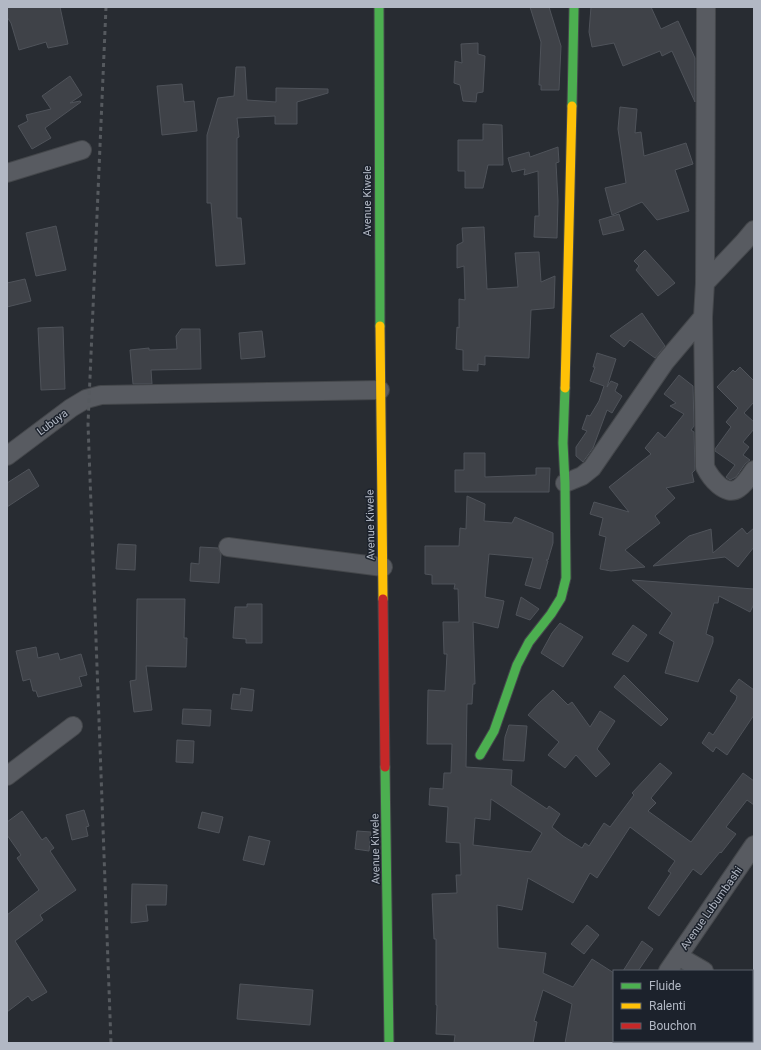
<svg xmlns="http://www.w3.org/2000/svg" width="761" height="1050" viewBox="0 0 761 1050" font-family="Roboto,sans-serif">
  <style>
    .building { fill: #3f4248; stroke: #4f535a; fill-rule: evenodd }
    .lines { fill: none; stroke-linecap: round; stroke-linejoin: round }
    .street-casing { stroke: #44474b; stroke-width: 20 }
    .fast-casing { stroke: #44474b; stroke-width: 11 }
    .slow-casing { stroke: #44474b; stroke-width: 11 }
    .jam-casing { stroke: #44474b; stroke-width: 11 }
    .street { stroke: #585b61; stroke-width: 18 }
    .fast { stroke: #4caf50; stroke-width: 9 }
    .slow { stroke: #ffc107; stroke-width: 9 }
    .jam { stroke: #c62828; stroke-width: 9 }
    .rail { stroke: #565a5f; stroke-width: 3; stroke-dasharray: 4 4; stroke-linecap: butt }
    .labels { text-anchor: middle; stroke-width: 3; stroke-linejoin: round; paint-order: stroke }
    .street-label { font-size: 11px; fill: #b2b8c4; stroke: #1c222c }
  </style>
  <rect width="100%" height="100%" fill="#282c32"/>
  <path class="building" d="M7,7H60L68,44L48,48L46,42L19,50L11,23L7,17Z
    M530,7H549L561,46L559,90H541V85H539L541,42Z
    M591,7H651L661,29L678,21L695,58V102L672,51L662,56L660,51L623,66L614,43L592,47L589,32Z
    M478,43V54L485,56L483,92L477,93L476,102L463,101L460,85L454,83L455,61L462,63L461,44Z
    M236,67H245L247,100L276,102V88L328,89V93L297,102V124H275V116L237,118L239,137L237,138V218H241L245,264L216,266L211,203H207V135L218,98L234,96Z
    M70,76L82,95L70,103L80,101L81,102L45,128L51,138L32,149L18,126L28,121L26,115L51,109L42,96Z
    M182,84L184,102L194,101L197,131L162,135L157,86Z
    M620,107L637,109L635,133L641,132L644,156L686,143L693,164L675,170L689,211L657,220L642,202L612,215L605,188L626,183L618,129Z
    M483,124L502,125L503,165H488L483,188H465V171H458V140H483Z
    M558,147L559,162L556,163L558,201L557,238L534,237L535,216H539L538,171L524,175L525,169L512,172L508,158L529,152L530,157Z
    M619,214L624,230L603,235L599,220Z
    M56,226L66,270L36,276L26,233Z
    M484,227L487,289L518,287L515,253L539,252L541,282L555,276L554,308L531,310L529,358L485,356V365L478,364V371L463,370V350L456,349L457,327L459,328V299L465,300L464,266L457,268V245L463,242L462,228Z
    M645,250L675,283L658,296L636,270L639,266L634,261Z
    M25,279L31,301L7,307V283Z
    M642,313L665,346L655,358L630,340L624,347L610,336Z
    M63,327L65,389L41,390L38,328Z
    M181,329H200L201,369L151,370L152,384H133L130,350L149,348V350L177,349L176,336Z
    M262,331L265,357L241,359L239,333Z
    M597,353L616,359L607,387L611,381L618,384L615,391L622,396L612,413L607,410L593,448L583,462L576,456V447L587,431L582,429L587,415L590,416L599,401L604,386L590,381L595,367H593Z
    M740,367L754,381V402L744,413L754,422V429L743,442L749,447L743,455L750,460L745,464L736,477L730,480L726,477L735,465L715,451V449L731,427L726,422L738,408L717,387L733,370L735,372Z
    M679,375L693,386L694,426L691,430L694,432L695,470L692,473L694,482L666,488L675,498L655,516L660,523L625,550L645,567L611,571L600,569L606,537L599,535L603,518L590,514L594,502L629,512L609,487L651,454L645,448L658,432L665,438L684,414L670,406L676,403L664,394Z
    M464,453H485V477L536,475V468H550L549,492H455V470H464Z
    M29,469L39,486L7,507V483Z
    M467,496L485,504L484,521L512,523L515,517L553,533V543L548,560H546L548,561L540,589L525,585L533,558L489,554L485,597L504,601L498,628L473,622L475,684H473L472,704H467L466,767L512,770L511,785L547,809L549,806L560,814L552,827L563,836L582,848L585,843L589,846L604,823L610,827L634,795L632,793L660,763L672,773L651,798L656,803L648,811L691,842L743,773L754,781V805L747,800L726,827L736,834L721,853L720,852L701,875L693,869L659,916L648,908L671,873L668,871L675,861L630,827L597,878L590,873L573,903L528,878L522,910L497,905L498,948L546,953L543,973L573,987L592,959L614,973V1043H565L572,1004L543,990L534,1021L537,1022L533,1043H454L455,1035L436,1034L437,1005H436V939H434L432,894L457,893L456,875H461L460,843L446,842L448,807L429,805L430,788L443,789L444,773H451L452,744H427L428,690L445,691L447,654H444L443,622H459L458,589H454L455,584H432V575L425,574V546H459L460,528L466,529ZM491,799L542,833L531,852L473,845L475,818L490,820Z
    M742,528L747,534L754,528V547L738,567L725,557L653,566L689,536L711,529L713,553Z
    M118,544L136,545L135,570L116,569Z
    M200,547L218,548L221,554L219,583L190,581L191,563L199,564Z
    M632,580L754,589V604L750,612L719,596L718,603H714L706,634L713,637V642L698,682L665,673L674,642L659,633L672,613Z
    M521,597L539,609L530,620L516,615Z
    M137,599H185L184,638H187L186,667L146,666L152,710L134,712L130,681L136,680Z
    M247,604H262V643H246V639L233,638L235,607H247Z
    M560,623L583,637L563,667L541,653L552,633Z
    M633,625L647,635L628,662L612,654Z
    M36,647L38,658L58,653L60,660L81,654L87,675L79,677L82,686L38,697L36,691H33L30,679L23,681L16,651Z
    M624,675L668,719L661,726L614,687Z
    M739,679L754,690V715L727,755L716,747L713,752L702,743L709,732L713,735L736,700L737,696L730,691Z
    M241,688L254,690L252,711L231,709L233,694L240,695Z
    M553,690L568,705L572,702L590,727L600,711L615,721L597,749L610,764L596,777L576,755L565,768L548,755L559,742L528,715L538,704Z
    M183,709L211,710L210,726L182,724Z
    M509,725L527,726L524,761L503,760L505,737Z
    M177,740L194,741L193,763L176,762Z
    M84,810L89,826L86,827L88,836L72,840L66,815Z
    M22,811L42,840L46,837L54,848L50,851L76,890L40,915L43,920L15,941L47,992L32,1001L28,996L7,1012V915L39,890L17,858L21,855L7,835V822Z
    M202,812L223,817L219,833L198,828Z
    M357,831L371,832L369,851L355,849Z
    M249,836L270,841L264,865L243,860Z
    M132,884L167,885L166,905H146L148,921L131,923Z
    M587,925L599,935L584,954L571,944Z
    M642,941L653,949L638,971H623Z
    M240,984L313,990L310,1025L237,1019Z"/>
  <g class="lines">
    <g class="street-casing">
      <path id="street" d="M706,7L705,283L703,317L705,467C710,477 725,498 739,488C745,484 750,476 754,470
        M7,173L82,150
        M705,283L744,242L754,230
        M7,456L71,408L86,399L101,395L380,390
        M565,483L582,476L592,468L665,362L703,317
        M228,547L383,567
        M7,776L73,726
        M678,956L704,971
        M668,971L754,845
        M752,999L754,1000
        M630,1043V1041"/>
    </g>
    <g class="fast-casing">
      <path id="fast" d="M379,7L380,326
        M572,106L574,7
        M480,755L494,731L517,665L529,642L551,614L561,598L566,578L565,483L563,443L565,388
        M385,767L389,1043"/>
    </g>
    <g class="slow-casing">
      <path id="slow" d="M380,326L383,599
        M565,388L572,106"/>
    </g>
    <g class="jam-casing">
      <path id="jam" d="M383,599L385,767"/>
    </g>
    <use href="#street" class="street"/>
    <use href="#fast" class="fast"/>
    <use href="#slow" class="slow"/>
    <use href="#jam" class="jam"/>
    <path class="rail" d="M106,7L88,424L111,1043"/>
  </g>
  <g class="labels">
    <g class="street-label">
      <text transform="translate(367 201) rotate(-90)" y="4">Avenue Kiwele</text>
      <text transform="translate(52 422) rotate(-37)" y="4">Lubuya</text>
      <text transform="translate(370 525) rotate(-91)" y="4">Avenue Kiwele</text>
      <text transform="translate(375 849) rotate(-91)" y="4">Avenue Kiwele</text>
      <text transform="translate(711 908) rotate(-55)" y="4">Avenue Lubumbashi</text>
    </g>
  </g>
  <rect width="761" height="1050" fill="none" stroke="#b2b8c4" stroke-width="16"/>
  <rect x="613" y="970" width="140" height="72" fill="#1c222c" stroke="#585e69"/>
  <rect x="621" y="983" width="20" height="6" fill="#4caf50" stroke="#585e69"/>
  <text x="649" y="990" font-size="12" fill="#b2b8c4">Fluide</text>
  <rect x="621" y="1003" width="20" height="6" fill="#ffc107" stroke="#585e69"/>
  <text x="649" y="1010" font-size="12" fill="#b2b8c4">Ralenti</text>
  <rect x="621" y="1023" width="20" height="6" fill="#c62828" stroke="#585e69"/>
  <text x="649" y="1030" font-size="12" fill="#b2b8c4">Bouchon</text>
</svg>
